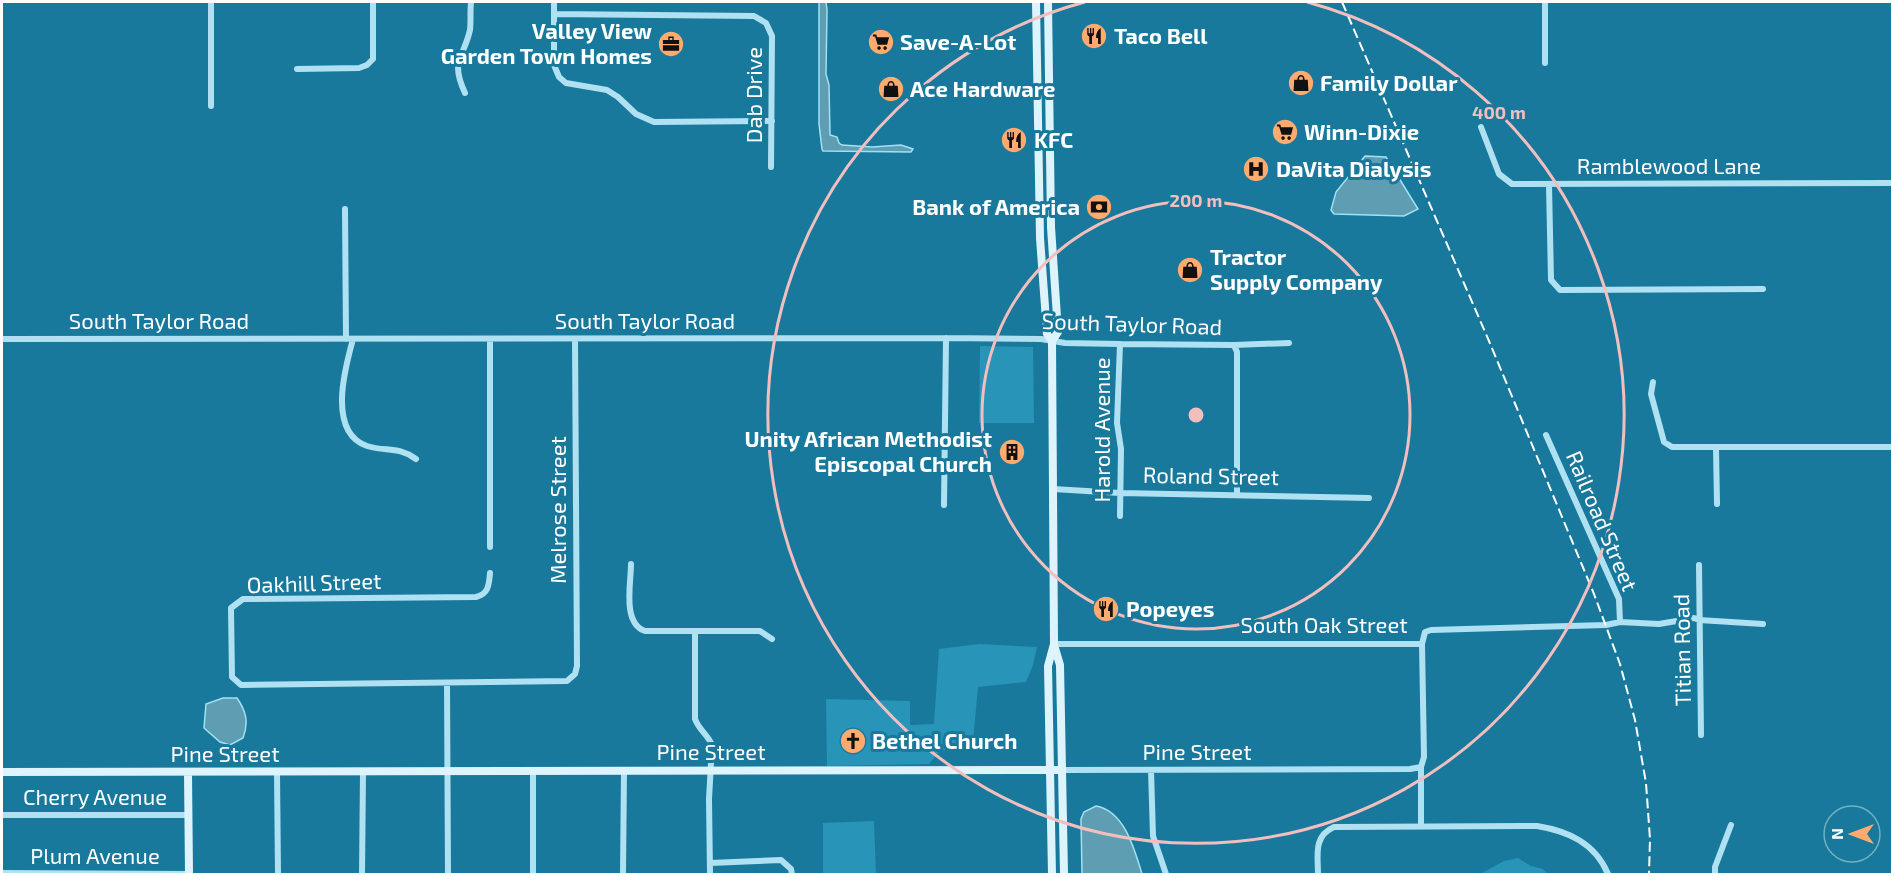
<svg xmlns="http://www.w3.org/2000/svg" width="1894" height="876" viewBox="0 0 1894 876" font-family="'Exo 2',sans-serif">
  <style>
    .green { fill: #2894b8 }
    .water { fill: #5e9db2; stroke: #a2e1f4; stroke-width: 1.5 }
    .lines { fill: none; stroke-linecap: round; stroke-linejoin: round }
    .street { stroke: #afe1f2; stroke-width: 6 }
    .secondary { stroke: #def4fc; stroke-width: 8 }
    .rail { stroke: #fff; stroke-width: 2; stroke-dasharray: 10 4.5; stroke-linecap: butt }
    .ring { fill: none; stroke: #f3bebe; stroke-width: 3 }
    .labels { text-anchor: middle; stroke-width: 6; stroke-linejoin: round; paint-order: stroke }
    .poi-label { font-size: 22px; font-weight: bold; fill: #fff; stroke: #18799c; text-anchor: start }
    .street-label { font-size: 22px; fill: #fff; stroke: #18799c }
    .centre { fill: #f3bebe; stroke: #18799c; stroke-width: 3 }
    .ring-label { font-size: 18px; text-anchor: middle; font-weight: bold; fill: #f3bebe; stroke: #18799c; stroke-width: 6; stroke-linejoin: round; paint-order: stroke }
  </style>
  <rect width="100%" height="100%" fill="#18799c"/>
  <path class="green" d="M980,346L1033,347L1034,423H979Z
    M979,644L1037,647L1033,665L1026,682L978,687L973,741L939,752L929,764L827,766L826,699L910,701V725L934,724L939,649Z
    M874,821L876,874H823V823Z
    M1518,858L1531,866L1543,869L1548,874H1480L1504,861Z"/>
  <path class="water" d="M819,2H826L827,10L826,74L829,85L830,135L837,137L839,143L842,145L872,147L901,145L913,149L911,152L823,151L822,149L819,124Z
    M1365,156L1386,157L1418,209L1404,216L1334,214L1331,210L1336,192Z
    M223,698H237C246,711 249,722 243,738L230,745L220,742L204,728L206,704Z
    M1096,806C1125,811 1135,851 1142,874H1082L1081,819L1084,812Z"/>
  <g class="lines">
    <path class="street" d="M211,2V106
      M554,2V65L559,77L566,83L607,90L618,97L636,114L654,122L772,121
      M554,14L754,16L766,23L772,36L771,167
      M1545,63V2
      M297,69L359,68L367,65L373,59V2
      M465,93C450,60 463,60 470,30C471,21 470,11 471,2
      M1481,127L1499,174L1512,184L1892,183
      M1549,185L1551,280L1560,290L1763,289
      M345,209L346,339
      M2,339L946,338L1041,339L1065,343L1120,344L1234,345L1289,343
      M353,339C345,368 327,432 367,446C386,452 398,446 416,459
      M490,339V547
      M1234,345L1237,352V494
      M1653,382L1651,394L1664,442L1672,447H1892
      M1546,435L1619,599L1620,622
      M1716,448L1717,504
      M1053,489L1120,493L1369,498
      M944,505L946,338
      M1120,516L1121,449L1117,423L1120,344
      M631,564C631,583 622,623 645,631H760L772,639
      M1699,565L1701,735
      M490,573C489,584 489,594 476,597L243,599L231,608L232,677L241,685L567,681L575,674L577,666L575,339
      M695,631V719C699,730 708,735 712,745L709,799L710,874
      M1054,644H1422
      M447,683L448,874
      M533,770V874
      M1060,770L1410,769L1421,767
      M1151,770L1153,836L1166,874
      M277,772L278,874
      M2,815H188
      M1421,826V767L1424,757L1422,644L1425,632L1431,630L1606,625L1620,622L1659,624L1694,618L1699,620L1763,624
      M710,863L781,860L791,869L792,874
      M2,873L189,874
      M362,874L363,772
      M623,874L624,770
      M1318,874C1318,856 1313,836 1334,827L1537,826C1568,831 1595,843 1608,874
      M1715,874V867L1731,825"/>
    <path class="secondary" d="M1036,2L1040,238L1047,334L1052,341
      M1048,2L1051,227L1058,332L1052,341L1054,644L1048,666L1052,874
      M1054,645L1060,665L1064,874
      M2,772L1060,770
      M188,772L189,874"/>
    <path class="rail" d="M1342,2L1489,341L1594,594L1620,664L1635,720L1646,783L1650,839L1649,874"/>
  </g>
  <g class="ring">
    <circle cx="1196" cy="415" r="214"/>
    <path d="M1307 2A428 428 0 1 1 1085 2"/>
  </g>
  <defs>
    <g id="restaurant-disc" transform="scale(1.35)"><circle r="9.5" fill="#ffab70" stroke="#18799c"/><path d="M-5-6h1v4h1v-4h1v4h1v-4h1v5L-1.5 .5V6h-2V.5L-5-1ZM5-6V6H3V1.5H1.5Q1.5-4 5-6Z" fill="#111"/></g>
    <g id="supermarket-disc" transform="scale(1.35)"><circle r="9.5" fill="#ffab70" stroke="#18799c"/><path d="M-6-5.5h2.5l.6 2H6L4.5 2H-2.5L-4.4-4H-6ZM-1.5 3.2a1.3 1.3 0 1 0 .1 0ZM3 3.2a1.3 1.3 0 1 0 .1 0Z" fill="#111"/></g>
    <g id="office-disc" transform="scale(1.35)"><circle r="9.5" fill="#ffab70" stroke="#18799c"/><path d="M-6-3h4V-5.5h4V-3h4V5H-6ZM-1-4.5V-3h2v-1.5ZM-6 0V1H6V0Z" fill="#111"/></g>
    <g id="shop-disc" transform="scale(1.35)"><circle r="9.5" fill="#ffab70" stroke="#18799c"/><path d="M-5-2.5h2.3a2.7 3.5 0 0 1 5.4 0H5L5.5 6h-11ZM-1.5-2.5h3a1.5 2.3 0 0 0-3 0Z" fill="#111"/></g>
    <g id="hospital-disc" transform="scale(1.35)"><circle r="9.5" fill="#ffab70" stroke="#18799c"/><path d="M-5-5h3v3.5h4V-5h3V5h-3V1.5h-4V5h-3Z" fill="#111"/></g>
    <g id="bank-disc" transform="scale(1.35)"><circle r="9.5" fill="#ffab70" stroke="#18799c"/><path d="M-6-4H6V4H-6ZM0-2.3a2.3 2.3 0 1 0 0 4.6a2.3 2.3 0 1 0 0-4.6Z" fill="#111"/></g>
    <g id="building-disc" transform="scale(1.35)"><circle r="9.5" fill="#ffab70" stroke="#18799c"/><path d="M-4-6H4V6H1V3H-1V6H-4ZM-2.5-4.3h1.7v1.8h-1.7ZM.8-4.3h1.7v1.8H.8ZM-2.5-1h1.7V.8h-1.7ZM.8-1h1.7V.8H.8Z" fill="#111"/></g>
    <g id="church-disc" transform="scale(1.35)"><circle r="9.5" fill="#ffab70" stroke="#18799c"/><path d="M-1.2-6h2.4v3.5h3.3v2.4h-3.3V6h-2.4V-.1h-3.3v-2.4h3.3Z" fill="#111"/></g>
  </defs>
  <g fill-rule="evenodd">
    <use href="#restaurant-disc" x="1094" y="36"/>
    <use href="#supermarket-disc" x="881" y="42"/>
    <use href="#office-disc" x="671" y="44"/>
    <use href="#shop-disc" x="1301" y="83"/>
    <use href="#shop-disc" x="891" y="89"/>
    <use href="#supermarket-disc" x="1285" y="132"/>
    <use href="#restaurant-disc" x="1014" y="140"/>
    <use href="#hospital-disc" x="1256" y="169"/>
    <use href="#bank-disc" x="1099" y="207"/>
    <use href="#shop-disc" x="1190" y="270"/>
    <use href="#building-disc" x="1012" y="452"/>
    <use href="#restaurant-disc" x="1106" y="609"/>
    <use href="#church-disc" x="853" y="741"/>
  </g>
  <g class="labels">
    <g class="poi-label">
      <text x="652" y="39" text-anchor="end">Valley View<tspan x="652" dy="25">Garden Town Homes</tspan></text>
      <text x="1114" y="44">Taco Bell</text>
      <text x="900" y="50">Save-A-Lot</text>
      <text x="1320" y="91">Family Dollar</text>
      <text x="910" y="97">Ace Hardware</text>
      <text x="1304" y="140">Winn-Dixie</text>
      <text x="1034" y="148">KFC</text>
      <text x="1276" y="177">DaVita Dialysis</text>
      <text x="1080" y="215" text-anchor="end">Bank of America</text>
      <text x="1210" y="265">Tractor<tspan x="1210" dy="25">Supply Company</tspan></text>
      <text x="992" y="447" text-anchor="end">Unity African Methodist<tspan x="992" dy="25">Episcopal Church</tspan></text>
      <text x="1126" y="617">Popeyes</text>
      <text x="872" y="749">Bethel Church</text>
    </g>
    <g class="street-label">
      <text transform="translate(754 95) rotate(-90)" y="8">Dab Drive</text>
      <text x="1669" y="174">Ramblewood Lane</text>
      <text x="159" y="329">South Taylor Road</text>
      <text x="645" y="329">South Taylor Road</text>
      <text transform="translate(1132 324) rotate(2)" y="8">South Taylor Road</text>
      <text transform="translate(1102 430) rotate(-90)" y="8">Harold Avenue</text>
      <text transform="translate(1211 476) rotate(1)" y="8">Roland Street</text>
      <text transform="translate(558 510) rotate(-90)" y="8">Melrose Street</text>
      <text transform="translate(1602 521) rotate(67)" y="8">Railroad Street</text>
      <text transform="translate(314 583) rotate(-2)" y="8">Oakhill Street</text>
      <text x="1324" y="633">South Oak Street</text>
      <text transform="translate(1682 650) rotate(-91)" y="8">Titian Road</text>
      <text x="711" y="760">Pine Street</text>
      <text x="1197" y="760">Pine Street</text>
      <text x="225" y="762">Pine Street</text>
      <text x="95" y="805">Cherry Avenue</text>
      <text x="95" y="864">Plum Avenue</text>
    </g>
  </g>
  <circle cx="1196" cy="415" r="9" class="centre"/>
  <g class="ring-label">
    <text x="1499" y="119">400 m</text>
    <text x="1196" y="207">200 m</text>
  </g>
  <rect width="1894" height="876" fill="none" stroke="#ffffff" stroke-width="6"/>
  <g transform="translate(1852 834) rotate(270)"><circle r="28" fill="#18799c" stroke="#74afc4" stroke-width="1.5"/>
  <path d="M0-4.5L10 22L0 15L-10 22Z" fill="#ffab70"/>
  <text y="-9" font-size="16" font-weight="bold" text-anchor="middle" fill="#ffffff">N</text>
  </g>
</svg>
